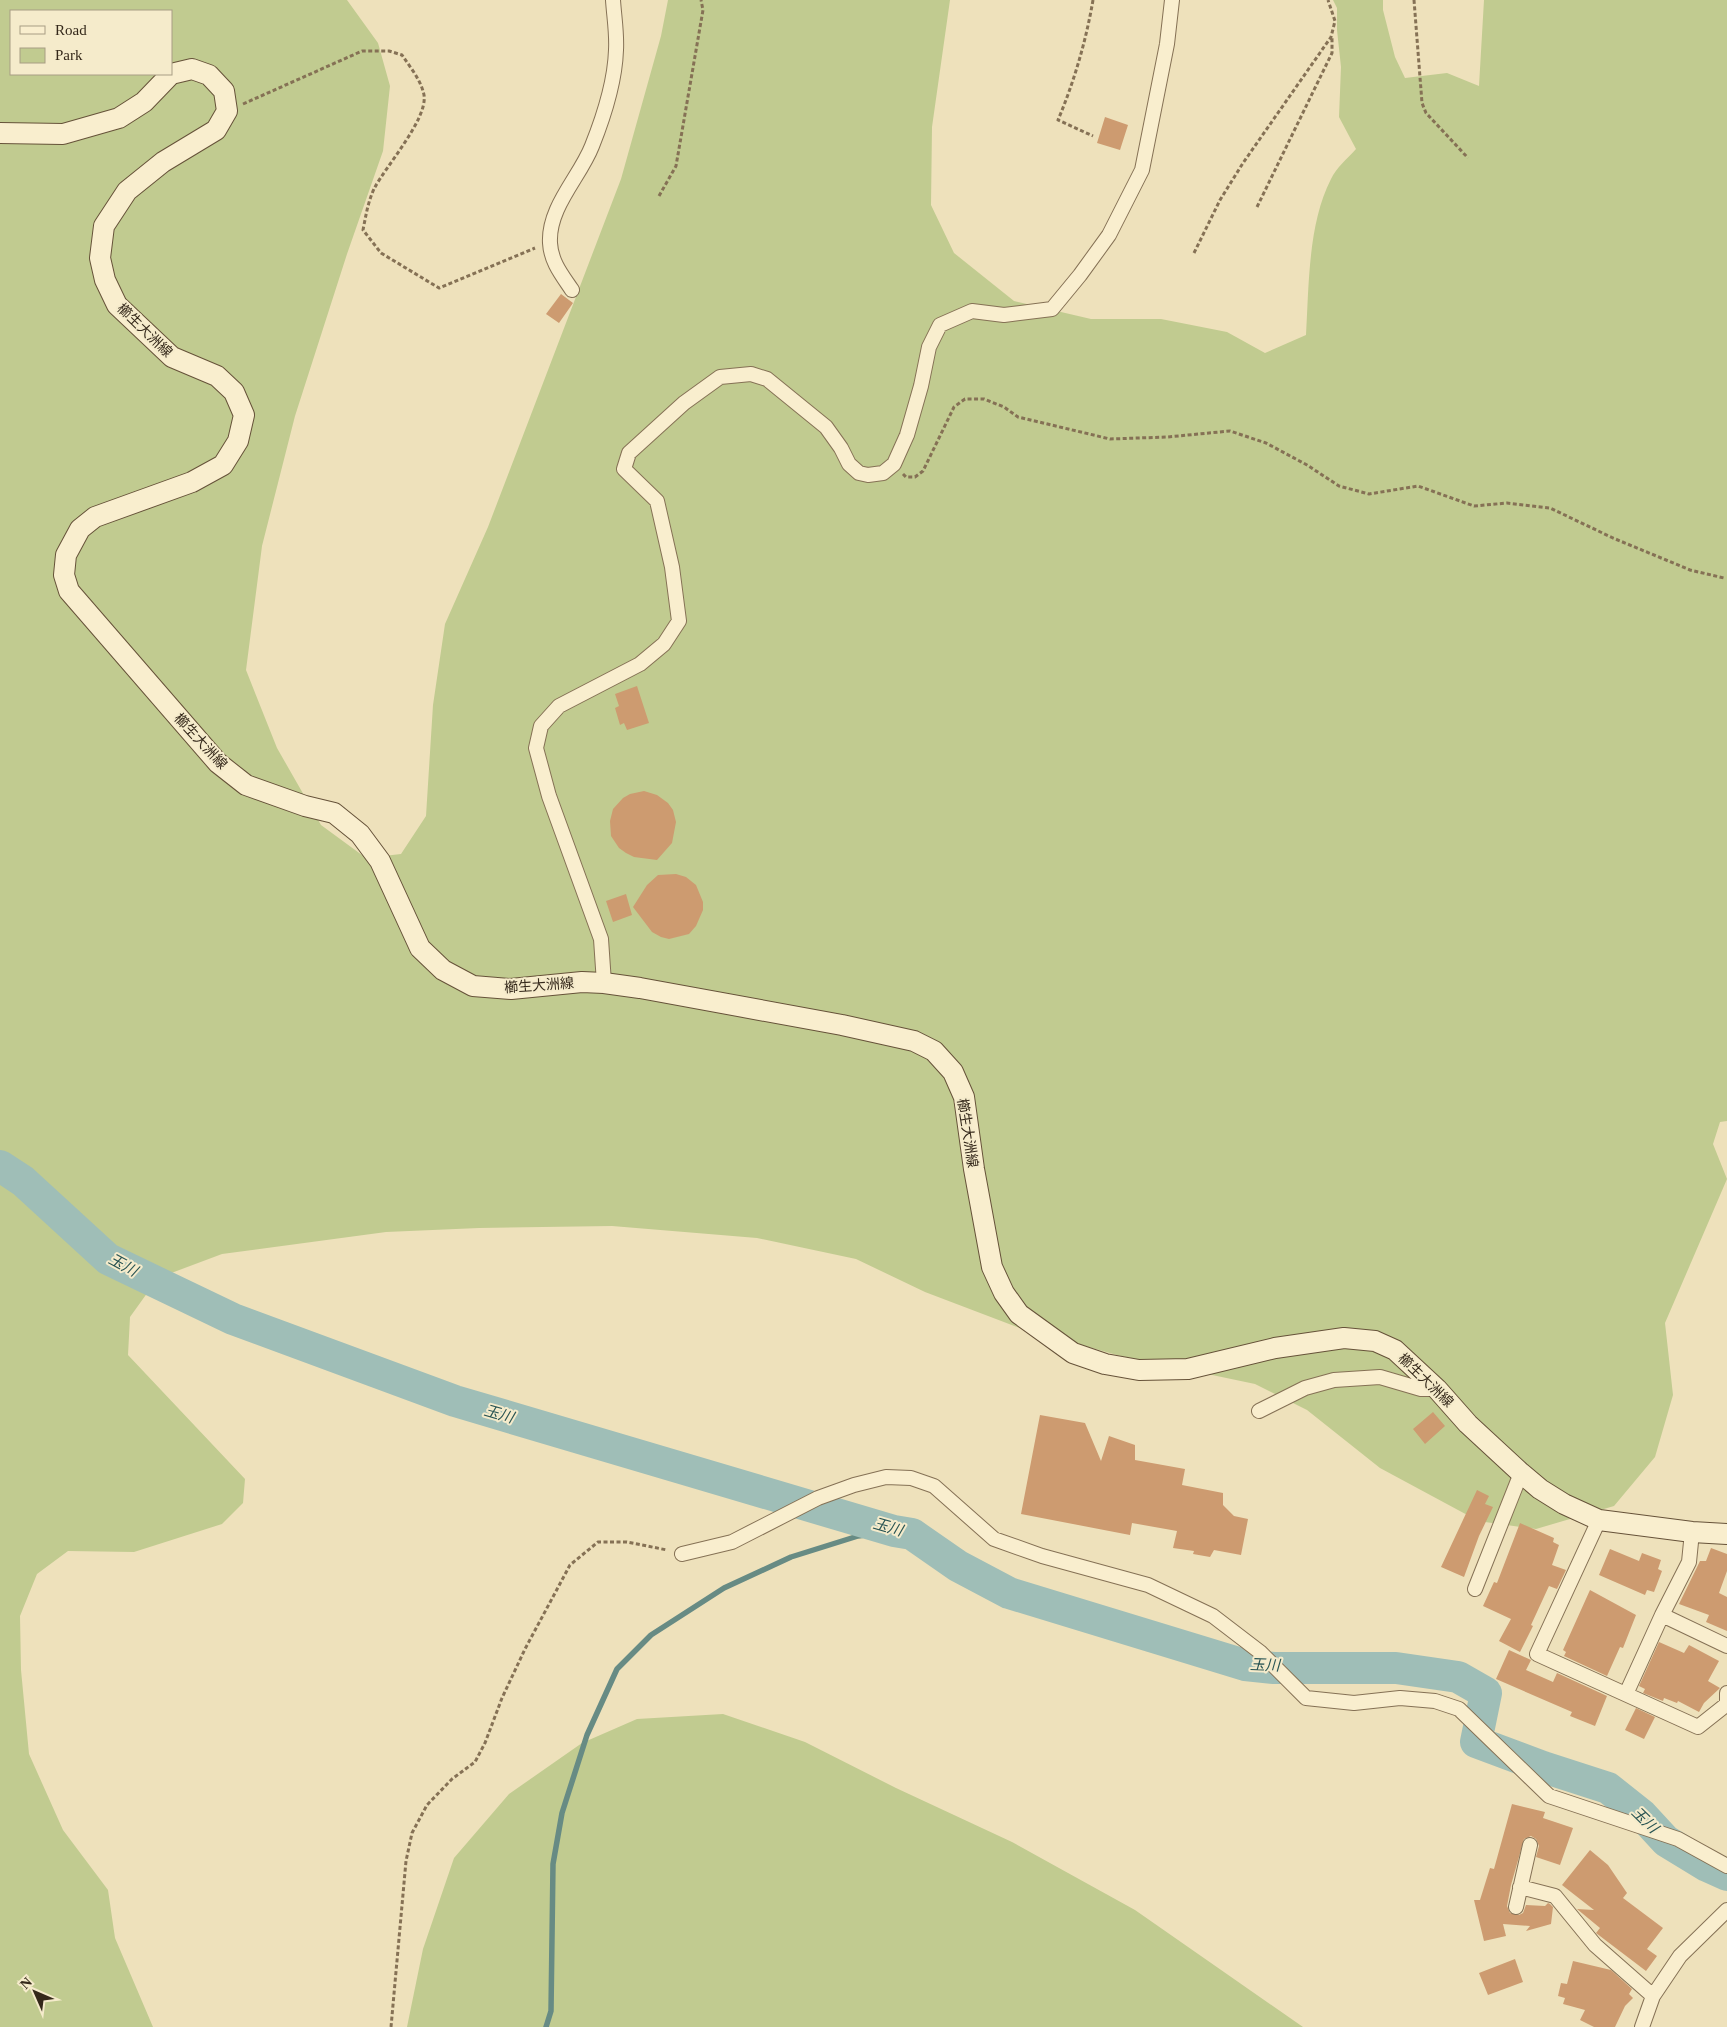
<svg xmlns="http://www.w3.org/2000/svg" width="1727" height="2027" viewBox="0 0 1727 2027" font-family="'Times New Roman','Noto Sans JP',serif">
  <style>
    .green { fill: #c1cb90; fill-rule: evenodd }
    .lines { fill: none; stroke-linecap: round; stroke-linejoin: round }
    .stream { stroke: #678b84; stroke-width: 5.5 }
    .river { stroke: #9fbeb7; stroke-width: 32 }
    .building { fill: #cd9b70 }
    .street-casing { stroke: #857155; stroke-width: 16 }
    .secondary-casing { stroke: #665239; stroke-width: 22 }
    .path { stroke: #857155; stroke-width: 3; stroke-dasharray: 4 2.5; stroke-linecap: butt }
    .street { stroke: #f9eece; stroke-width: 14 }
    .secondary { stroke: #f9eece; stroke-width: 20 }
    .labels { text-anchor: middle; stroke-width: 4; stroke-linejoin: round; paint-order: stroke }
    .street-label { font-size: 14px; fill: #34281a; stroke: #f5ebcb }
    .water-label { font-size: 15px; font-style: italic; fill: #295453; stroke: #f5ebcb }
  </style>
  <rect width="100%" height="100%" fill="#eee1bb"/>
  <path class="green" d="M0,0H347L378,43L390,86L383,151L347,254L295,416L262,546L246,670L277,748L321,825L366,858L401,854L426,816L433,705L445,624L488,527L621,179L661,36L668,0H950L932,127L931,205L954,253L1014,301L1091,319H1161L1227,332L1265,353L1306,335C1309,285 1308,224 1331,179C1336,168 1348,158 1356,149L1339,117L1341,67L1337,30V8L1333,0H1383V10L1395,57L1405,78L1447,73L1479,86L1484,0H1727V1121L1720,1122L1713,1144L1727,1179L1665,1323L1673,1395L1655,1457L1614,1506L1536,1529L1485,1522L1471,1517L1380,1468L1307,1410L1255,1384L1117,1355L1017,1327L925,1292L856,1259L757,1238L612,1226L479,1228L386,1232L222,1254L158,1278L130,1317L128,1355L245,1479L243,1503L222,1524L134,1552L68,1551L37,1574L20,1616L21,1670L29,1754L63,1830L108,1890L115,1938L153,2027H0ZM11,11H171V74H11Z
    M723,1714L805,1742L896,1788L1012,1842L1135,1910L1303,2027H407L423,1949L454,1858L509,1794L582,1743L637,1719Z"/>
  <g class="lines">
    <path class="stream" d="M546,2027L551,2011L553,1864L562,1813L587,1735L617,1669L651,1635L724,1588L791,1557L858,1536L894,1531"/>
    <path class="river" d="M0,1166L23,1181L108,1259L233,1319L455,1401L894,1531L912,1534L958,1566L1009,1593L1245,1665L1274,1668H1396L1458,1677L1486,1693L1476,1742L1543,1767L1608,1788L1642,1815L1666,1841L1707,1866L1727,1875"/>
  </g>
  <path class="building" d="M1105,117L1128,125L1120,150L1097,143Z
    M561,294L573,303L559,323L546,314Z
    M637,686L649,723L627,730L624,723L620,725L615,708L619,706L615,694Z
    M644,791L657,795L668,803L673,810L676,822L672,843L657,860L634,857L626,853L619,848L611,836L610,821L613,809L623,798L630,794Z
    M676,874L686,877L696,885L703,902V910L696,926L689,934L669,939L661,937L652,932L633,907L647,885L658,875Z
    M626,894L632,915L613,922L606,901Z
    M1433,1412L1445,1426L1425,1444L1413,1429Z
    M1040,1415L1085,1423L1101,1461L1109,1436L1135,1445V1460L1185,1469L1182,1485L1223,1493V1505L1234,1516L1248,1519L1241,1555L1214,1550L1210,1557L1193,1554L1194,1551L1173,1548L1177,1531L1132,1523L1130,1535L1021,1514Z
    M1477,1490L1489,1496L1485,1504L1493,1507L1479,1536L1464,1577L1441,1567Z
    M1520,1523L1554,1538L1553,1542L1559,1545L1552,1565L1566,1570L1557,1589L1549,1586L1531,1625L1533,1626L1520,1652L1499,1641L1511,1619L1483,1606L1494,1582L1497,1583Z
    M1711,1548L1727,1554V1571L1719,1593L1727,1597V1631L1706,1622L1709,1615L1679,1604L1700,1561H1706Z
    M1610,1549L1639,1561L1642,1553L1661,1560L1658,1569L1662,1571L1654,1592L1647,1590L1645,1595L1599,1575Z
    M1590,1590L1636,1615L1623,1648L1620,1647L1607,1676L1564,1656L1566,1652L1563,1650Z
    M1659,1642L1684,1653L1689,1645L1719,1661L1708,1681L1720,1688L1704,1703L1699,1712L1678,1701L1677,1703L1664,1698L1663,1701L1643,1693L1645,1689L1639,1686Z
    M1509,1650L1531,1660L1526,1670L1553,1682L1557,1673L1607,1696L1595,1726L1570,1716L1572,1712L1496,1679Z
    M1636,1708L1655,1717L1644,1739L1625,1730Z
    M1512,1804L1545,1812L1543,1818L1573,1828L1560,1865L1536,1857L1539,1846L1536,1839L1531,1836L1524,1839L1511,1885L1507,1906L1510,1913L1519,1915L1523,1913L1526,1905L1545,1906L1548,1903L1550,1904L1553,1907L1551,1924L1526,1931L1530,1926L1503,1924L1506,1936L1484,1941L1474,1900H1480L1490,1868L1494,1869Z
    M1590,1850L1608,1865L1627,1893L1623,1898L1663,1928L1647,1949L1657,1956L1646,1971L1596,1933L1600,1928L1577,1909L1594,1910L1562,1885Z
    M1515,1959L1523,1982L1488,1995L1479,1973Z
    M1573,1961L1611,1970L1632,1989L1629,1994L1633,1998L1625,2006L1615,2027H1594L1580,2020L1585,2010L1563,2004L1565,1998L1558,1996L1561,1983L1567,1984Z"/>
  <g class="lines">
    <g class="street-casing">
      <path id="street" d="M572,290C562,275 551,262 550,243C548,207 580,177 592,146C604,116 615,82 616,50C617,33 614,16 613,0
        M604,983L601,939L549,796L536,748L541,726L559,706L640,664L664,644L679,621L672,567L657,501L624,469L629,453L684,403L720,377L751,374L767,379L826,427L841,448L849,464L859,473L868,475L883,473L894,464L907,435L921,386L929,347L940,325L972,311L1004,315L1052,309L1080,275L1109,235L1142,170L1167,44L1172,0
        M1259,1411L1305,1388L1334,1380L1380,1377L1421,1389H1437
        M1599,1520L1537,1654L1698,1727L1727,1704V1693
        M1692,1532L1689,1562L1662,1615L1727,1646
        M682,1554L732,1542L818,1498L854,1485L886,1477L911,1478L934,1486L994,1539L1042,1556L1148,1585L1213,1616L1260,1652L1306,1698L1354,1703L1400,1698L1435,1701L1459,1709L1549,1796L1678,1839L1727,1866
        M1475,1589L1521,1473
        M1626,1694L1662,1615
        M1520,1887L1555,1896L1595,1945L1653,1996L1680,1956L1727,1910
        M1516,1907L1530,1845
        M1642,2027L1653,1996"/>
    </g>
    <g class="secondary-casing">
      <path id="secondary" d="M0,133L63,134L119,118L144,102L171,74L192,69L209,75L224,91L227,111L216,130L163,162L127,191L104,226L100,258L105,280L117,305L172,357L217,376L234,392L244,415L238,441L223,465L192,482L95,517L80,529L66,555L64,575L69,591L218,763L246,785L305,806L334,813L360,834L380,861L420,948L443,970L473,986L511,989L582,982L604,983L640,988L842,1025L914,1041L934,1051L953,1072L964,1097L974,1169L992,1267L1004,1293L1019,1314L1073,1353L1105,1364L1139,1370L1188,1369L1275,1348L1344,1338L1375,1341L1395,1350L1437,1389L1468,1424L1521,1473L1540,1489L1564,1504L1599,1520L1692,1532L1727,1534"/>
    </g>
    <path class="path" d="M1093,0C1086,41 1074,82 1058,120L1093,136
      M1414,0L1422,103L1426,113L1468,158
      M243,104L362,51H389L402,55C410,67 421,80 424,95C428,119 385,167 374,189C368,202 366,215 363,230L381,253L439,288L535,248
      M659,196L676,166L703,10L701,0
      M1257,207L1332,53V38
      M1194,253L1220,200L1243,163L1331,37L1335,21L1328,0
      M903,474L906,477H915L923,471L954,407L965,399H984L1004,407L1018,417L1110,439L1167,437L1230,431L1266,443L1307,465L1339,486L1369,494L1418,486L1474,506L1507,503L1550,508L1613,538L1690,570L1724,578
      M391,2027L406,1861L412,1833L427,1805L452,1779L475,1762L485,1743L502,1698L525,1649L570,1565L598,1542H627L667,1550"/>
    <use href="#street" class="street"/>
    <use href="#secondary" class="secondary"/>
  </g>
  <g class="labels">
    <g class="street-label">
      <text transform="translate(145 330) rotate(44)" y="5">櫛生大洲線</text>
      <text transform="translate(201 741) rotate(47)" y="5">櫛生大洲線</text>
      <text transform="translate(539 985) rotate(-4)" y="5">櫛生大洲線</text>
      <text transform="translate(968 1133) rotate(81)" y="5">櫛生大洲線</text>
      <text transform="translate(1426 1380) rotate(44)" y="5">櫛生大洲線</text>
    </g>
    <g class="water-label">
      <text transform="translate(123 1265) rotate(28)" y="5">玉川</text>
      <text transform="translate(499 1414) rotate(16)" y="5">玉川</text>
      <text transform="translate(888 1527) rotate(16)" y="5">玉川</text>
      <text transform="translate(1265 1665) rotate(2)" y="5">玉川</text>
      <text transform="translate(1645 1820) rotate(44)" y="5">玉川</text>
    </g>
  </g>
  <rect x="10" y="10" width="162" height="65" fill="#f5ebcb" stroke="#a89d84"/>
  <rect x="20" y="26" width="25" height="8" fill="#f9eece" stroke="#a89d84"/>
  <text x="55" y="35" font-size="15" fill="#34281a">Road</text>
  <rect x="20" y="48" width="25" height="15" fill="#c1cb90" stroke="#a89d84"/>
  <text x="55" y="60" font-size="15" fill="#34281a">Park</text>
  <g transform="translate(35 1992) rotate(315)" stroke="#f5ebcb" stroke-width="4" paint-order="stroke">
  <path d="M0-4L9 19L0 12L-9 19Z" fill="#34281a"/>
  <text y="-8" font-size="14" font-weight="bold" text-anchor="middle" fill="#34281a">N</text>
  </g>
</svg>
